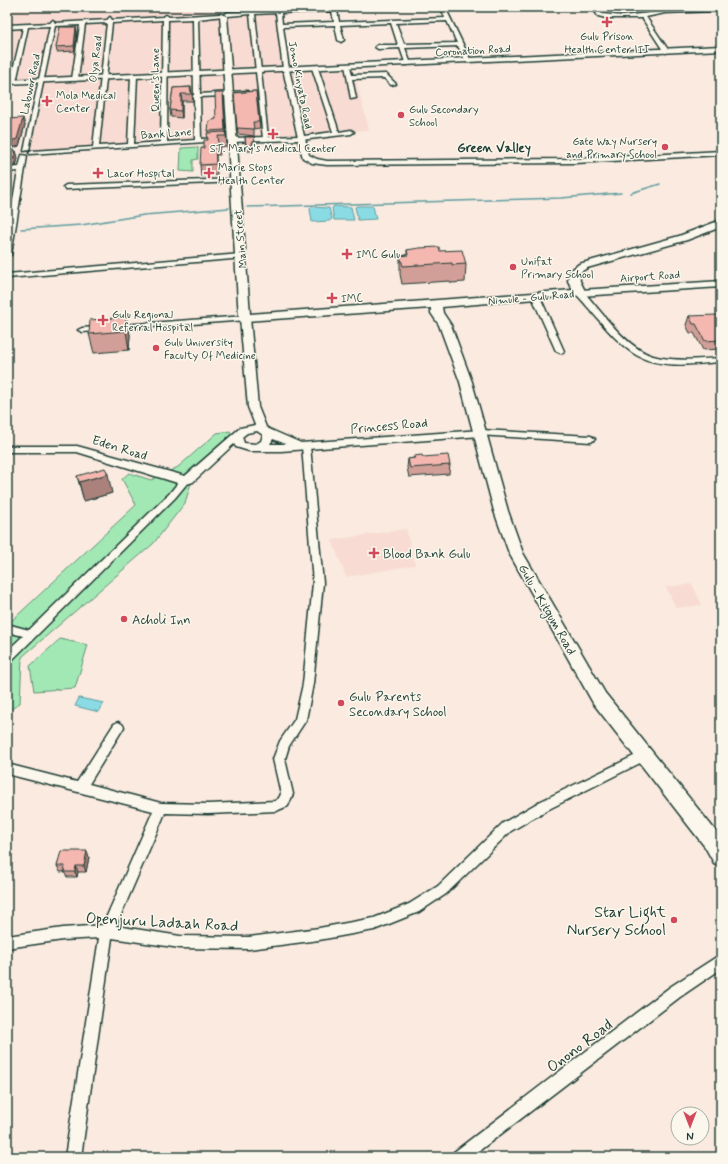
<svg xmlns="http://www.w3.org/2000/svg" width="728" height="1164" viewBox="0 0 728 1164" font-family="Mynerve,sans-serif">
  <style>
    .built { fill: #f8dbd2 }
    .green { fill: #a2e8b4; stroke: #609274 }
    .water { fill: #8adbe4; stroke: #5f9c9e }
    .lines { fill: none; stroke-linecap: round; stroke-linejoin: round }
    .stream { stroke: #5f9c9e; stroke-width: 1.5 }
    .minor-casing { stroke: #1f3d34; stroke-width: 3 }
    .tertiary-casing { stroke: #1f3d34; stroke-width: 3 }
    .secondary-casing { stroke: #1f3d34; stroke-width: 3 }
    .primary-casing { stroke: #1f3d34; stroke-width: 3 }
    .minor { fill: #fbf7ec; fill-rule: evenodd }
    .tertiary { fill: #fbf7ec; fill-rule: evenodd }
    .secondary { fill: #fbf7ec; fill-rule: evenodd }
    .primary { fill: #fbf7ec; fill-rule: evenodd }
    .wall { fill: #d29e98; stroke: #1f3d34 }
    .shaded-wall { fill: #ab817c; stroke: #1f3d34 }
    .building { fill: #f4b8b1; stroke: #1f3d34 }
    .poi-dot { fill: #d1495b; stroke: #fbf7ec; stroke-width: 1.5 }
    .labels { text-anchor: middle; stroke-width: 3; stroke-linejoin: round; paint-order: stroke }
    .far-poi-label { font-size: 11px; fill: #1f3d34; stroke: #fbf7ec; text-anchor: start }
    .far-street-label { font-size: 11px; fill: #1f3d34; stroke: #fbf7ec }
    .far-quarter-label { font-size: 13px; font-weight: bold; fill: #1f3d34; stroke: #fbf7ec }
    .street-label { font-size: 13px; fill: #1f3d34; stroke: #fbf7ec }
    .poi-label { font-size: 13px; fill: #1f3d34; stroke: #fbf7ec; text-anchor: start }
    .near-poi-label { font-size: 16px; fill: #1f3d34; stroke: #fbf7ec; text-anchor: end }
    .near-street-label { font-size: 16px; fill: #1f3d34; stroke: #fbf7ec }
  </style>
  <rect width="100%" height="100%" fill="#faeae0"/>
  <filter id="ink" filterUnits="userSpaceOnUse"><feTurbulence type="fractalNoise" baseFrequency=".025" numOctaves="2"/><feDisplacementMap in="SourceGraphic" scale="8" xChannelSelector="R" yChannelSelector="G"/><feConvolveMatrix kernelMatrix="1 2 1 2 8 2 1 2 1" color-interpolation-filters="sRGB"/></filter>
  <g filter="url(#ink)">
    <path class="built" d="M27,7H216L218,16L276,13L292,71L353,69L369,130L33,151L30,150L43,80L7,82V8Z
      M406,529L415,565L346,577L332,540Z
      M692,584L702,605L676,608L666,587Z"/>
    <path class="green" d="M198,147V159L193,160V172L180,171L181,148Z
      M230,431L233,436L194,473L185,503L153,544L22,657L20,703L7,712V625L136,505L122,479L129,473L151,480L178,467L217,433Z
      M60,639L88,645L75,688L34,691L30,666Z"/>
    <path class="water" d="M334,206L351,207L354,220H334L332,208Z
      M357,206H373L376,219L358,220L355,207Z
      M311,207L329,208L332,219L329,221L312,222L310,209Z
      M79,698L104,703L99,712L75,706Z"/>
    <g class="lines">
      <path class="stream" d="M631,193L660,184
        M247,207L561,198L621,193
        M21,229L81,225L144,215L229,208"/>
      <g class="minor-casing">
        <path id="minor" d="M344,7H377L375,8L337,10L339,22L445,18L441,7H445L471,61L466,62L458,46L405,48L411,64L406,65L400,48L378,49L375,47L378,45H398L391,23L340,25L344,40L341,42L338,40L335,25L283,27L289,69L304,136L333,132L312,68L315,66L318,68L339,132L351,130L354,132L351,134L301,140L298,138L283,69L276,13L255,14L268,138L263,139L250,14L228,16L225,14L228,12ZM332,11L334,22L282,24L281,13ZM447,21L457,43L404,44L396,23Z
          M592,7H597L602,14L623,16L658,12L663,11L665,7H669L668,10L715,9L717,10L715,11L665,13L646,17L669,51L666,53L664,52L642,18H606L598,16Z
          M166,15L169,17L220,14L223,16L198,19L200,94L247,91L250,93L247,95L200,97L201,139L218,138L220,139V141L30,154L29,153L32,151L93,147L107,23L85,24L78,79L75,81L72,79L80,25L55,26L29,150L24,151L50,26L28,27L16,82L13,84L10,82L23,28L7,29V25L50,23L53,20L55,23L107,20L110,17L112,20L163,17ZM193,19L194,95L192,96L194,98L195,140L167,142L168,20ZM163,20L161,142L134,144L137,76L134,74L131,76L128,144L99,146L112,23Z
          M345,65L350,66L352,75L386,74L396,84L391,85L384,78L352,79L356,98L351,99Z
          M22,155L27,156L11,255L7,257V235L18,171L7,172V168L19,167Z
          M236,179L238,180V182L66,189L63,187L66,185Z
          M241,254L245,256L244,258L7,278V274Z
          M577,291H583C601,311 626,348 653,356C674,362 699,359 721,358V362C695,364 663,369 638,356C616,344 595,314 577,295Z
          M533,295H536L540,297L564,351L563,353H560L556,351L532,297Z
          M245,316H248V320L82,332L78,330L82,328Z
          M481,430L591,436L595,439L591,442L478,435L477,433L478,431Z
          M306,443L310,446L323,583L313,684L306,720L289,746L285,759L293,794L288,806L276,811L208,814L165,813L116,926L180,936L249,937L319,928L374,918L409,904L438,886L503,823L539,802L642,752L646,750L650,752L652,755L650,758L547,810L511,831L446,894L419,912L374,930L319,940L249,949L180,948L112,938L81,1157H65L99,938L63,940L7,948V936L63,928L103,925L153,811L7,774V764L77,782L114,724L118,722L122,724L124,727L89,784L161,803L208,804L275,801L279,798L281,794L273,759L280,741L295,719L303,684L313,583L302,446Z
          M184,478L189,481L175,498L11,661L7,662V651L23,636L7,632V624L29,630L169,494L181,479Z
          M721,954V969L680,997L471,1157H451L454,1152L670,987Z"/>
      </g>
      <g class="tertiary-casing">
        <path id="tertiary" d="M301,136L305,138L309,155L317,159L327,161L575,159L721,151V155L575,163L327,165L312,163L303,158L298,140L231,142L227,140L231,138Z
          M721,281V287L580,296L576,293L580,290Z
          M245,315L250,318L258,407L266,427L269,429L301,443L481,430L486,433L481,436L281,451H249L236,447L234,444L193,482L184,485L77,452H7V446H77L185,476L240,428L255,425L248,407L240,318ZM257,431L263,435L261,441L256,444L244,443L242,437L247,433ZM273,439L286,444H270Z"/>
      </g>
      <g class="secondary-casing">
        <path id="secondary" d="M721,46V50L7,84V80Z"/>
      </g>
      <g class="primary-casing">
        <path id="primary" d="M220,14L227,16L250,314L573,290L568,281L569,272L579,264L679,236L721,220V227L687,240L587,268L579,273L580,281L586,293L584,295L442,307L443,313L451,325L472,382L508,511L523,553L605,693L719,835L721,839V866L714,863L705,847L593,703L509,553L494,511L460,382L439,325L431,313V308L245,321L239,318Z"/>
      </g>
      <use href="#minor" class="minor"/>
      <use href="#tertiary" class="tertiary"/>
      <use href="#secondary" class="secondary"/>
      <use href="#primary" class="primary"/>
    </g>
    <path class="wall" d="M76,27L77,32L75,51L57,52L56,47Z
      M191,87L193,101H182V118L171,117L170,110L173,88Z
      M256,91L260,128L254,129V136L238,134L234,93Z
      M223,93L227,146L219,147L220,155H216L217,175L201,176L200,165L204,148L208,140V131L216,119Z
      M7,119L25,125L19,146L8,150L16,151L18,158L16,166H7Z
      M245,137H254L255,148H253V151H246Z
      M407,250L440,251L466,264L465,282L451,283L450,281L402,284L400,274V256L407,255Z
      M689,316L721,321V349L703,350L694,333H690L686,325Z
      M126,317L130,335L129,350L94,353L89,334Z
      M414,456L450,465L449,474L409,477L407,468L408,459L414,458Z
      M77,476L112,493L84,501Z
      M87,851L89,857L86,872H78L77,877H67L64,872H60L57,866Z"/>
    <path class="shaded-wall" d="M76,27L77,32L75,51L74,46Z
      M181,94L182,101V118L181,111Z
      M23,118L25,125L19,146L7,150V142Z
      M16,151L18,158L16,166L14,158Z
      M126,317L130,335L129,350L126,331Z
      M108,474L112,493L84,501L79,482Z
      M87,851L89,857L86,872L84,866Z
      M76,866L78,872L77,877L75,872Z"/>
    <path class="building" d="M60,27H76L74,46L56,47Z
      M191,87L190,89L192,94H181V111L170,110L173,88Z
      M256,91L259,122H253L254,129L237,128L234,93Z
      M215,93H223L225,130L208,131L209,121L216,119Z
      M23,118L17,139L7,142V119Z
      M225,132L226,136H218L219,144L215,145L216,164L200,165L201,148H204V140H208L207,133Z
      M245,137H254L255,142H252L253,145H246Z
      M7,150L16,151L14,158L7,159Z
      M439,247L440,251L462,250L466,264L452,265V263L403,266L400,256L408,255L407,250L419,248Z
      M717,315L721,321V340L705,341L696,324H693L689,316Z
      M126,317V331L89,334L90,320Z
      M422,455L423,457L448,455L450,465L410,468L408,459L415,458L414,456Z
      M105,468L108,474L79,482L77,476Z
      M61,851H87L84,866H76L75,872H64L65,866H57Z"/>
  </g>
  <g class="poi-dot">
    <path d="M605 16h4v4h4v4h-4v4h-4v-4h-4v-4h4z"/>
    <path d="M45 95h4v4h4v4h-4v4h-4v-4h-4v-4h4z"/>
    <circle cx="401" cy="115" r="4"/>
    <path d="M271 128h4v4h4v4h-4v4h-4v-4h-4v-4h4z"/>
    <circle cx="665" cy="147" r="4"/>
    <path d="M96 167h4v4h4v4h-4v4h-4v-4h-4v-4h4z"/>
    <path d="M207 167h4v4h4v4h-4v4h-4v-4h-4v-4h4z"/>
    <path d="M345 248h4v4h4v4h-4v4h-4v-4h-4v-4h4z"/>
    <circle cx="513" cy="267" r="4"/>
    <path d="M330 292h4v4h4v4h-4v4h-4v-4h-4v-4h4z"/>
    <path d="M101 314h4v4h4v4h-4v4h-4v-4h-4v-4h4z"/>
    <circle cx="156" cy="348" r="4"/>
    <path d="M372 547h4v4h4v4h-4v4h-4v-4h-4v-4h4z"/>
    <circle cx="124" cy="619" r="4"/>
    <circle cx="341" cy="703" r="4"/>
    <circle cx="674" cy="920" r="4"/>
  </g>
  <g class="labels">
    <g class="far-poi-label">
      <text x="607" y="40" text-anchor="middle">Gulu Prison<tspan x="607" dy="13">Health Center III</tspan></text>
      <text x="56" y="99">Mola Medical<tspan x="56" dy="13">Center</tspan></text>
      <text x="409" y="113">Gulu Secondary<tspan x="409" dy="13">School</tspan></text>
      <text x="657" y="145" text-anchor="end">Gate Way Nursery<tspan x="657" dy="13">and Primary School</tspan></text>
      <text x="273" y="152" text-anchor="middle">ST. Mary's Medical Center</text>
      <text x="218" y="171">Marie Stops<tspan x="218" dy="13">Health Center</tspan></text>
      <text x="107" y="177">Lacor Hospital</text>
      <text x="356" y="258">IMC Gulu</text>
      <text x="521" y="265">Unifat<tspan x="521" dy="13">Primary School</tspan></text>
      <text x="341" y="302">IMC</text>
      <text x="112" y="318">Gulu Regional<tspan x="112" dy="13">Referral Hospital</tspan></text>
      <text x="164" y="346">Gulu University<tspan x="164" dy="13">Faculty Of Medicine</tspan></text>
    </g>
    <g class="far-street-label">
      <text transform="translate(473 50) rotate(-3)" y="4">Coronation Road</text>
      <text transform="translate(95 59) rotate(-83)" y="4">Olya Road</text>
      <text transform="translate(155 80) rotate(-90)" y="4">Queen's Lane</text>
      <text transform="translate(30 84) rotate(-78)" y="4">Labwor Road</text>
      <text transform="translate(301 85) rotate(79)" y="4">Jomo Kinyata Road</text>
      <text transform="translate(166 133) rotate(-4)" y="4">Bank Lane</text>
      <text transform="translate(240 239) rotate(-95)" y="4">Main Street</text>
      <text transform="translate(650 276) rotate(-4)" y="4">Airport Road</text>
      <text transform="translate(531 297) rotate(-5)" y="4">Nimule - Gulu Road</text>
    </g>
    <g class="far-quarter-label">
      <text x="494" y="152">Green Valley</text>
    </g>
    <g class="street-label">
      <text transform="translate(389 425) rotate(-5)" y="5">Princess Road</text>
      <text transform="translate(120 447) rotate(17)" y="5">Eden Road</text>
      <text transform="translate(548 609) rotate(60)" y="5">Gulu - Kitgum Road</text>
    </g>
    <g class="poi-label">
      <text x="383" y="558">Blood Bank Gulu</text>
      <text x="132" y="624">Acholi Inn</text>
      <text x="349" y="701">Gulu Parents<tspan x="349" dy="15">Secondary School</tspan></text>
    </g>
    <g class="near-poi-label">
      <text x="666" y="917">Star Light<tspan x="666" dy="18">Nursery School</tspan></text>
    </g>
    <g class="near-street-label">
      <text transform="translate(162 921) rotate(3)" y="6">Openjuru Ladaah Road</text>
      <text transform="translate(579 1045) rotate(-37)" y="6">Onono Road</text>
    </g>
  </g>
  <rect width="728" height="1164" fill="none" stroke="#fbf7ec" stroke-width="24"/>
  <rect x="12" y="12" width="704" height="1140" fill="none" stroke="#1f3d34" stroke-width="1.5" filter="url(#ink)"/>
  <g transform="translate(690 1126) rotate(180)"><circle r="19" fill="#fbf7ec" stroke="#a3ada2"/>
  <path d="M0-3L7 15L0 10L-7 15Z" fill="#d1495b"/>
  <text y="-6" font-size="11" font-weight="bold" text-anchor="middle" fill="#1f3d34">N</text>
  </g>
</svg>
